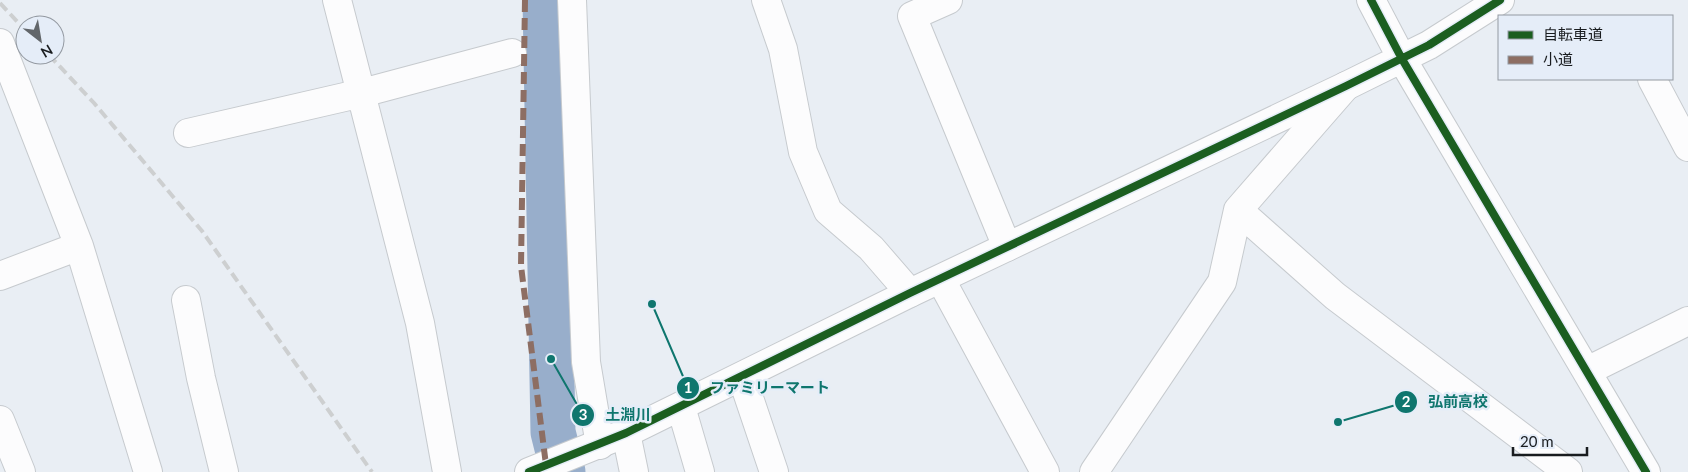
<svg xmlns="http://www.w3.org/2000/svg" width="1688" height="472" viewBox="0 0 1688 472" font-family="Lato,'Noto Sans JP',sans-serif">
  <style>
    .lines { fill: none; stroke-linecap: round; stroke-linejoin: round }
    .river { stroke: #98aecb; stroke-width: 45 }
    .street-casing { stroke: #c6cace; stroke-width: 30 }
    .secondary-casing { stroke: #c6cace; stroke-width: 30 }
    .street { stroke: #fcfcfd; stroke-width: 28 }
    .secondary { stroke: #fcfcfd; stroke-width: 28 }
    .rail { stroke: #cdcfd0; stroke-width: 4; stroke-dasharray: 10 5; stroke-linecap: butt }
    .quiet { stroke: #8d6e63; stroke-width: 6; stroke-dasharray: 12 6; stroke-linecap: butt }
    .cycleway-casing { stroke: #e5edf8; stroke-width: 11 }
    .cycleway { stroke: #1b5e20; stroke-width: 8 }
    .leader { fill: none; stroke: #0f766e; stroke-width: 2 }
    .callout-dot { fill: #0f766e; stroke: #e5edf8; stroke-width: 2 }
    .mark-label { font-size: 15px; text-anchor: middle; font-weight: bold; fill: #fff }
    .callout-label { font-size: 15px; text-anchor: middle; font-weight: bold; fill: #0f766e; stroke: #e5edf8; stroke-width: 5; stroke-linejoin: round; paint-order: stroke }
  </style>
  <rect width="100%" height="100%" fill="#e9eef4"/>
  <g class="lines">
    <path class="river" d="M545,0L553,432L563,472"/>
    <g class="street-casing">
      <path id="street" d="M337,0L420,323L447,472
        M572,0L586,362L600,445
        M766,0L783,49L803,152L828,211L871,248L910,293
        M948,0L912,16L1007,247
        M0,43L79,246
        M1652,79L1688,147
        M188,133L362,93L512,53
        M1238,210L1335,296L1568,472
        M0,276L79,246L148,472
        M941,280L1045,472
        M186,300L201,378L224,472
        M1587,371L1688,321
        M742,377L774,472
        M681,407L700,472
        M0,420L21,472
        M626,433L634,472
        M1094,472L1222,282L1238,210L1346,86"/>
    </g>
    <g class="secondary-casing">
      <path id="secondary" d="M1371,0L1402,59L1646,472
        M529,472L626,433L910,293L1346,86L1429,45L1500,0"/>
    </g>
    <use href="#street" class="street"/>
    <use href="#secondary" class="secondary"/>
    <path class="rail" d="M0,3L25,30
      M49,55L94,103L202,231L372,472"/>
    <path class="quiet" d="M525,0L521,266L546,465"/>
    <g class="cycleway-casing">
      <path id="cycleway" d="M1371,0L1402,59L1646,472
        M529,472L626,433L910,293L1346,86L1429,45L1500,0"/>
    </g>
    <use href="#cycleway" class="cycleway"/>
  </g>
  <path class="leader" d="M652 304L688 388M1338 422L1406 402M551 359L583 415"/>
  <g class="callout-dot">
    <circle cx="652" cy="304" r="5"/>
    <circle cx="1338" cy="422" r="5"/>
    <circle cx="551" cy="359" r="5"/>
    <circle cx="688" cy="388" r="12"/>
    <circle cx="1406" cy="402" r="12"/>
    <circle cx="583" cy="415" r="12"/>
  </g>
  <g class="mark-label">
    <text x="688" y="393">1</text>
    <text x="1406" y="407">2</text>
    <text x="583" y="420">3</text>
  </g>
  <g class="callout-label">
    <text x="770" y="393">ファミリーマート</text>
    <text x="1458" y="407">弘前高校</text>
    <text x="628" y="420">土淵川</text>
  </g>
  <rect x="1498" y="15" width="175" height="65" fill="#e5edf8" stroke="#9399a1"/>
  <rect x="1508" y="31" width="25" height="8" fill="#1b5e20" stroke="#9399a1"/>
  <text x="1543" y="40" font-size="15" fill="#191c1f">自転車道</text>
  <rect x="1508" y="56" width="25" height="8" fill="#8d6e63" stroke="#9399a1"/>
  <text x="1543" y="65" font-size="15" fill="#191c1f">小道</text>
  <g transform="translate(40 40) rotate(149)"><circle r="24" fill="#e5edf8" stroke="#9399a1"/>
  <path d="M0-4L9 19L0 12L-9 19Z" fill="#62666a"/>
  <text y="-8" font-size="14" font-weight="bold" text-anchor="middle" fill="#191c1f">N</text>
  </g>
  <path d="M1513 447v8h74v-8" fill="none" stroke="#191c1f" stroke-width="2.5"/>
  <text x="1520" y="447" font-size="15" fill="#191c1f" stroke="#e5edf8" stroke-width="4" paint-order="stroke">20 m</text>
</svg>
